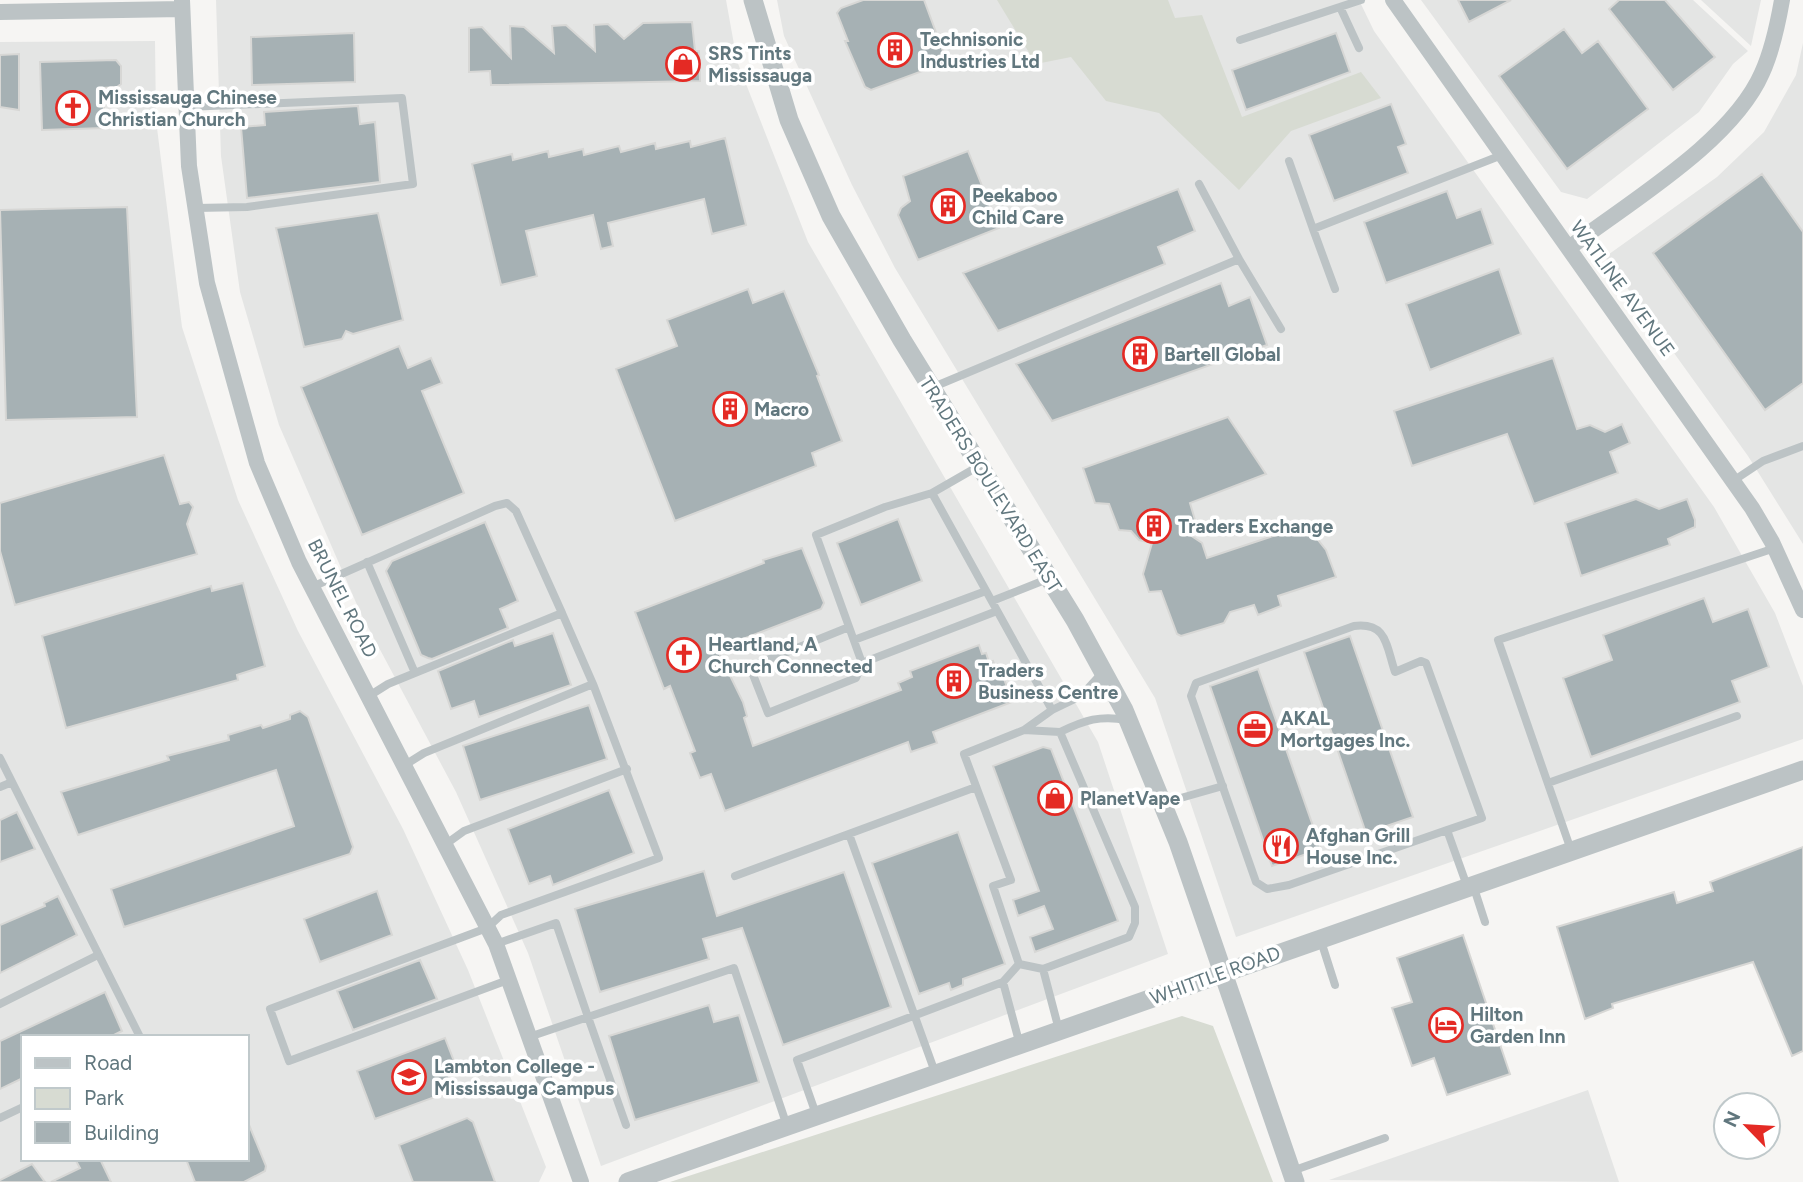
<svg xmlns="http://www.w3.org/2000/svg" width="1803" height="1182" viewBox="0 0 1803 1182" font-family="Figtree,sans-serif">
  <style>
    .built { fill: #e4e5e4; fill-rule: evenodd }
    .green { fill: #d7dbd2 }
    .building { fill: #a6b1b4; stroke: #d7d7d5; stroke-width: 2 }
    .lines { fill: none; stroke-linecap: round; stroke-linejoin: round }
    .service { stroke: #bcc3c5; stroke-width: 8 }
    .minor { stroke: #bcc3c5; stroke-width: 16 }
    .tertiary { stroke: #bcc3c5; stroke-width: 19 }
    .labels { text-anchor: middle; stroke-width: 7; stroke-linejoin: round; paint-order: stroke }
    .poi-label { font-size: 19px; font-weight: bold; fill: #61777e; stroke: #fff; text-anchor: start }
    .street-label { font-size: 19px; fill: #61777e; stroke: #fff }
  </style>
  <rect width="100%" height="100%" fill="#f6f5f3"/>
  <path class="built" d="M216,0H726L737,61L808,242L1098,742L1168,954L601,1166L528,953L456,792L361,614L279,425L240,292L221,156Z
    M777,0H1359L1374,31L1714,507L1775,613L1803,686V739L1236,937L1155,698L895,268L852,185L784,36Z
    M1421,0H1693L1748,51L1733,64L1699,112L1587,199L1561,192Z
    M1701,0H1761L1751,46Z
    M155,41L156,120L182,327L238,500L298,631L403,829L468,970L546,1167L539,1182H0V42ZM23,1037H247V1159H23Z
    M1803,43V544L1748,456L1605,257L1717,177L1764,132L1796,75Z
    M1588,1090L1619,1182L1329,1180Z"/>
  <path class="green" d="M997,0H1168L1175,18L1202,15L1242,117L1361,72L1381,98L1291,131L1239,190L1159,113L1106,101L1071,57L1036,64Z
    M1182,1016L1213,1026L1273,1182H670Z"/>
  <path class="building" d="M863,0H924L947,62L871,90L865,87L845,41H848L837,13L841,8Z
    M1458,0H1511L1469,22Z
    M1619,0H1665L1715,57L1673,90L1609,9Z
    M692,22L695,51H699L700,81L491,85L490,71L469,72V28L482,27L511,58L510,26L524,27L554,53L552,26L566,25L595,51L594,25L608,24L624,39L643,23Z
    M1564,29L1582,53L1598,41L1648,109L1567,169L1499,76Z
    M354,33L355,82L252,85L251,37Z
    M1336,33L1350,72L1246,110L1232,70Z
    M19,54V110L0,107V55Z
    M116,60L121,66V84L117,87L103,88L105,128L42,130L40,62Z
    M1391,104L1406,144L1398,147L1408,173L1334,201L1309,135Z
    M358,106L360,124L375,122L380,182L247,198L241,127L265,125L264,112Z
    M725,138L746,225L712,234L704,199L608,223L613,246L601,249L593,215L526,231L537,276L501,285L472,164L512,154L513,160L548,151L549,157L583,149L584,155L619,146L621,152L655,143L656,149L690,141L691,147Z
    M968,151L999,228L918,260L898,215L901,208L910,201L903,176Z
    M1762,174L1803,232V383L1765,410L1653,253Z
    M1178,189L1195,231L1158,247L1165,264L998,331L963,273Z
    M1447,191L1457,218L1481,209L1493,244L1386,283L1364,222Z
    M127,207L137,417L6,420L0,210Z
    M378,213L403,320L353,334L346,331L342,339L304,347L276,228Z
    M1499,269L1521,334L1430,370L1406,304Z
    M1221,283L1229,306L1250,297L1267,345L1052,421L1016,364Z
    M748,289L753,303L784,291L819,375L817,376L842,441L812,453L816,466L675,521L616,369L677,346L667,320Z
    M399,346L408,368L431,358L442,383L422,391L464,493L362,535L301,387Z
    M1553,358L1577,429L1590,425L1605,432L1622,424L1630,443L1610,452L1618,473L1534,504L1507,434L1412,466L1394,411Z
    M1228,417L1266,474L1190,503L1195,520L1187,533L1202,543L1207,558L1306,525L1326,550L1336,577L1278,596L1281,606L1258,615L1254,605L1230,612L1224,623L1181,636L1177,634L1161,591L1149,592L1143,574L1152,543L1139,540L1131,531L1119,530L1109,504L1095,503L1083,468Z
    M164,455L180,504L189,502L193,507L187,524L197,554L15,605L0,551V503Z
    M1636,499L1659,509L1687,499L1695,520V527L1668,539L1670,545L1581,576L1565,523Z
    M898,519L922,581L861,605L837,543Z
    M485,522L518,601L500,609L508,628L432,659L428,658L421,655L386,571L392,561Z
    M802,548L824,603L821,609L717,649L743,702L747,716L744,718L753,746L901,690L898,683L912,677L910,671L979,645L982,654L986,653L989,662L993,661L996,669L1000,668L1007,687L1012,686L1017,700L933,732L937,743L911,752L908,742L725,811L711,774L700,778L690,753L695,751L670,686L664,689L635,612L764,563L763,560Z
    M243,583L265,666L237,675L238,680L66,728L42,636L211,586L212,591Z
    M1704,598L1713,622L1748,609L1769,667L1732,681L1740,702L1591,757L1563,678L1612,660L1603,635Z
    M553,633L571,685L479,717L474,701L451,709L438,671L513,640L515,646Z
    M1350,636L1413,817L1366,833L1304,652Z
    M1258,669L1321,849L1272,866L1210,686Z
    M589,705L607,759L480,800L463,746Z
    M300,711L308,717L353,847L350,854L124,927L111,889L294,826L276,770L78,835L61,792L169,760L167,756L229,740L228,735L261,725L263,728L290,719V715Z
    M1043,747L1051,749L1118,921L1035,952L1030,937L1053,929L1044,906L1018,916L1013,900L1039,891L993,766Z
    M609,790L634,853L553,885L550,876L529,884L508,829Z
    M17,812L35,849L0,862V820Z
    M958,832L1005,964L963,979V985L951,990L949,983L919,994L872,863Z
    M1803,847V1051L1792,1056L1753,962L1612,1004L1613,1008L1585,1019L1557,927L1674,892L1677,903L1713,891L1710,882Z
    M704,871L717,916L844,872L891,1007L783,1045L742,928L703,939L709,959L600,992L575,909Z
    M377,891L392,935L320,962L304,919Z
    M58,896L77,935L0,973V925L45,906L44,903Z
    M1463,935L1510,1074L1447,1095L1434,1058L1412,1066L1392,1008L1412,1002L1397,958Z
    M420,960L437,999L353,1030L337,991Z
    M105,992L122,1031L110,1037H23V1078L0,1089V1041Z
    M709,1005L714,1022L739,1015L759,1082L635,1120L609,1036Z
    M445,1038L457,1069L448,1073L454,1090L375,1119L357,1071Z
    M467,1118L473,1122L495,1182H413L399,1145Z
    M247,1120L266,1166L265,1171L244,1182H195L186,1159H247Z
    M75,1159H100L111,1182H51L80,1168Z
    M32,1164L45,1182H0V1180Z"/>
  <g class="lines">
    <path class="service" d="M1340,7L1359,48
      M1240,40L1361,0
      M187,107L402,98L413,184L247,207L196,208
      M1289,161L1313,229L1502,155
      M1313,229L1335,289
      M1239,259L1281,329
      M931,388L1239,259L1199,184
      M1733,481L1763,461L1803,446
      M932,493L885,507L816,535L862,663L997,611
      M367,562L415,673
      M312,587L495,506L507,503L516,511L562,613L388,684L369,696
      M992,601L1050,578
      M849,627L750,667L768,713L856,678L862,663
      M854,640L986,591
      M1052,710L1081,696L1103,672
      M1060,732C1085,720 1100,715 1127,720
      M0,758L140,1037
      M405,765L424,753L593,684L562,613
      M1548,783L1737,716
      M0,787L12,782
      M1163,803L1223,786
      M1447,830L1289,885L1267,889L1256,882L1191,696L1196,683L1354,626C1387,622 1386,645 1395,672L1421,661L1426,663L1482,818L1447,830L1467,886
      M849,834L936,1075
      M446,844L464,831L627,769
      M1571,850L1498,640L1775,548
      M735,876L976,787
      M1473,885L1485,922
      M1321,941L1335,985
      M496,944L556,923L588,1017L734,968L787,1126
      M1019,964L993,886L1011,880L964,754L1024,730
      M1043,969L1059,1030
      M508,980L289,1061L270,1009L487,928L501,915L659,858L593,684
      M1003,982L1020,1045
      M0,1004L98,955
      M529,1037L588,1017L626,1125
      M817,1117L797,1060L1003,982L1019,964L1043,969L1129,937L1135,923V907L1060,732L1024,730L1052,710L932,493L979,466
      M0,1118L23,1107
      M1292,1171L1385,1138"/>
    <path class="minor" d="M182,0L189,166L207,283L257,463L299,562L496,944L581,1182
      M1393,0L1752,508L1772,542L1803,610
      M0,12L182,9
      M1569,248C1629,202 1732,142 1762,73C1772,51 1778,23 1782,0"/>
    <path class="tertiary" d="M753,0L789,120L831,216L902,340L1075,620L1124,710L1178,842L1295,1182
      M628,1182L1803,770"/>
  </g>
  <defs>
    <g id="building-ring" transform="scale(1.75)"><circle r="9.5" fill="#fff" stroke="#e42a24" stroke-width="1.5"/><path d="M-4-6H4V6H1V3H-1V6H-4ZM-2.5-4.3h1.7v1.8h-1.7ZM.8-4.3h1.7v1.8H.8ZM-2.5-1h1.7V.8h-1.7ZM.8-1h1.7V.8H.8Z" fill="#e42a24"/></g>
    <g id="shop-ring" transform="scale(1.75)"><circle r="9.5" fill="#fff" stroke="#e42a24" stroke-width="1.5"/><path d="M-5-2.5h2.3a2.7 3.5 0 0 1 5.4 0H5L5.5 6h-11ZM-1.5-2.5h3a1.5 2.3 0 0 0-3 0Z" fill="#e42a24"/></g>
    <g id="church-ring" transform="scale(1.75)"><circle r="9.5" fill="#fff" stroke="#e42a24" stroke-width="1.5"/><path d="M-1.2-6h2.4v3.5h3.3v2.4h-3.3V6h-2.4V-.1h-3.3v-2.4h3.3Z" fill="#e42a24"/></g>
    <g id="office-ring" transform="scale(1.75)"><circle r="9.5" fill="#fff" stroke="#e42a24" stroke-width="1.5"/><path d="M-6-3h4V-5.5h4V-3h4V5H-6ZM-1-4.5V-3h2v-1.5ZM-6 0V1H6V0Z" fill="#e42a24"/></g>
    <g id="restaurant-ring" transform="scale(1.75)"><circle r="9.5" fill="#fff" stroke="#e42a24" stroke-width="1.5"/><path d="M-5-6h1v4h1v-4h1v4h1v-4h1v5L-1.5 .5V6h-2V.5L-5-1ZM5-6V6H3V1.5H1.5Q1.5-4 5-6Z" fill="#e42a24"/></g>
    <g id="hotel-ring" transform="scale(1.75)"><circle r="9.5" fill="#fff" stroke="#e42a24" stroke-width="1.5"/><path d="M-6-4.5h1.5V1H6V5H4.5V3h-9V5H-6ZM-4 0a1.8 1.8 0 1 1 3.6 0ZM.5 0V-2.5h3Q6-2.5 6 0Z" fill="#e42a24"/></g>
    <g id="university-ring" transform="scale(1.75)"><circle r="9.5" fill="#fff" stroke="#e42a24" stroke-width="1.5"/><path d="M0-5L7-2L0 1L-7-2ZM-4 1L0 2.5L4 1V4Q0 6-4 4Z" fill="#e42a24"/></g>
  </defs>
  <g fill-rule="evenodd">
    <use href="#building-ring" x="895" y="50"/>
    <use href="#shop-ring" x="683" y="64"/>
    <use href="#church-ring" x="73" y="108"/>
    <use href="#building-ring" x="948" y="206"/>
    <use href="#building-ring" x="1140" y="354"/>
    <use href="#building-ring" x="730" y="409"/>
    <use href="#building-ring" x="1154" y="526"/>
    <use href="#church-ring" x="684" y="655"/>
    <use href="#building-ring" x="954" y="681"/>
    <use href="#office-ring" x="1255" y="729"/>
    <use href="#shop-ring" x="1055" y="798"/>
    <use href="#restaurant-ring" x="1281" y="846"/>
    <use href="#hotel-ring" x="1446" y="1025"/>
    <use href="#university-ring" x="409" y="1077"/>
  </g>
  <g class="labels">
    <g class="poi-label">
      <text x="920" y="46">Technisonic<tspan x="920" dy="22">Industries Ltd</tspan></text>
      <text x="708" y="60">SRS Tints<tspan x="708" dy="22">Mississauga</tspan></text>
      <text x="98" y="104">Mississauga Chinese<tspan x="98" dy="22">Christian Church</tspan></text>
      <text x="972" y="202">Peekaboo<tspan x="972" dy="22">Child Care</tspan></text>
      <text x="1164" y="361">Bartell Global</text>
      <text x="754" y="416">Macro</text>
      <text x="1178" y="533">Traders Exchange</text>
      <text x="708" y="651">Heartland, A<tspan x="708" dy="22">Church Connected</tspan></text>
      <text x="978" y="677">Traders<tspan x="978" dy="22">Business Centre</tspan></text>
      <text x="1280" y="725">AKAL<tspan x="1280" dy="22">Mortgages Inc.</tspan></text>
      <text x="1080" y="805">PlanetVape</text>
      <text x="1306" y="842">Afghan Grill<tspan x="1306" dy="22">House Inc.</tspan></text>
      <text x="1470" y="1021">Hilton<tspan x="1470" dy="22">Garden Inn</tspan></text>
      <text x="434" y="1073">Lambton College -<tspan x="434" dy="22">Mississauga Campus</tspan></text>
    </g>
    <g class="street-label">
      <text transform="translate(1623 288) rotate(54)" y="7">WATLINE AVENUE</text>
      <text transform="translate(991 484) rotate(58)" y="7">TRADERS BOULEVARD EAST</text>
      <text transform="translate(343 598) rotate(63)" y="7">BRUNEL ROAD</text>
      <text transform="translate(1215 975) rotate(-20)" y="7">WHITTLE ROAD</text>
    </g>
  </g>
  <rect x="21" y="1035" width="228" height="126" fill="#ffffff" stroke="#c0c9cb" stroke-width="2"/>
  <rect x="35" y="1058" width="35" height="10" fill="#bcc3c5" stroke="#c0c9cb" stroke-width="2"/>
  <text x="84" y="1070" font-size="21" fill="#61777e">Road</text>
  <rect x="35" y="1088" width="35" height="21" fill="#d7dbd2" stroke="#c0c9cb" stroke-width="2"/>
  <text x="84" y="1105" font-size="21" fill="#61777e">Park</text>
  <rect x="35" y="1122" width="35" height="21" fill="#a6b1b4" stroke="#c0c9cb" stroke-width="2"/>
  <text x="84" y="1140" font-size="21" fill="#61777e">Building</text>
  <g transform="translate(1747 1126) rotate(295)"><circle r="33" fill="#ffffff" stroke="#c0c9cb" stroke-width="2"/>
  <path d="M0-5L12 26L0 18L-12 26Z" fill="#e42a24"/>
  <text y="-10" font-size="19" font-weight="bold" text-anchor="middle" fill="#61777e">N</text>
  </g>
</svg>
